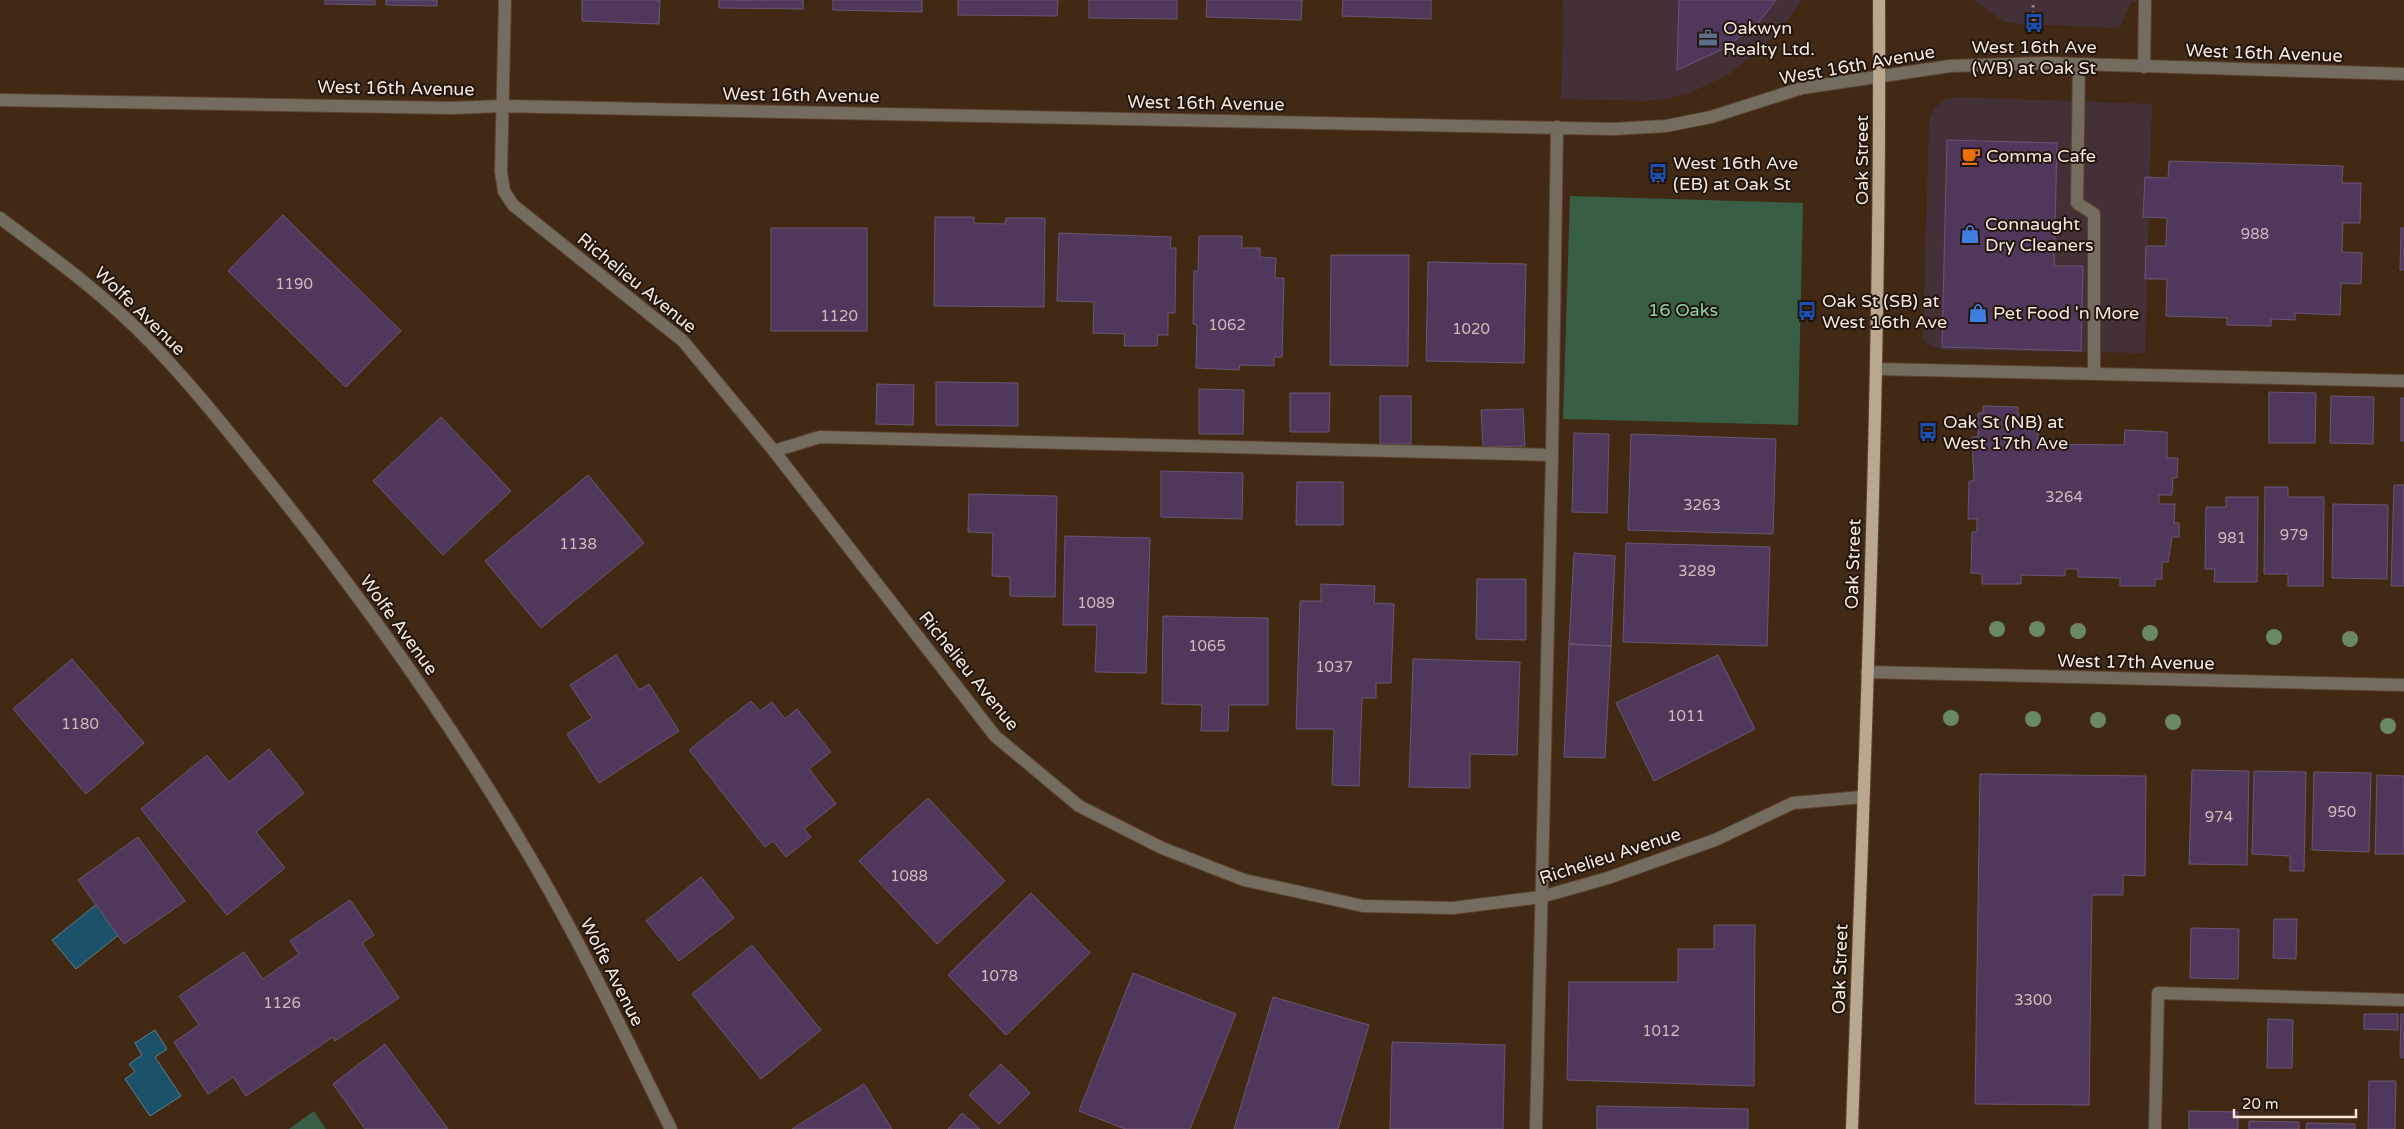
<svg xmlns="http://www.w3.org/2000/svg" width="2404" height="1129" viewBox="0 0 2404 1129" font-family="'Varela Round',sans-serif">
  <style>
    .commercial { fill: #443138 }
    .green { fill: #385e45 }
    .water { fill: #1b5269; stroke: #5e7f8c }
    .building { fill: #50385d; stroke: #695773 }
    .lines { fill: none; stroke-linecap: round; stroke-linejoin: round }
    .minor-casing { stroke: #5c4430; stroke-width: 14 }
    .major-casing { stroke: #5c4430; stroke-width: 14 }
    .path { stroke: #9b8675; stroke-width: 3; stroke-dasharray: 2.5 4; stroke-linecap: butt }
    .minor { stroke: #756c60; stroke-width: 12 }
    .major { stroke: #baa88e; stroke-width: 12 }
    .tree { fill: #6b8864 }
    .labels { text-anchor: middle; stroke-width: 4; stroke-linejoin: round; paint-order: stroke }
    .number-label { font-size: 15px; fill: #cfbdbc }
    .poi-label { font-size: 18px; fill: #f9e9dc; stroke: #20150c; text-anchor: start }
    .street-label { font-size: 18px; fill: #f9e9dc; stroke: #20150c }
    .park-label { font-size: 18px; fill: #8dd5a5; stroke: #20150c }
  </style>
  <rect width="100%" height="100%" fill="#422914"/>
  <path class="commercial" d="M1563,0H1802L1781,30L1731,73L1692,92L1671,98L1648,101L1561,99Z
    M1973,0H2145L2131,2L2122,23L2117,28L2020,24L2003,21Z
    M1961,97L2152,104L2145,353L1944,350L1926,344L1923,337L1929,121L1934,109L1945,99Z"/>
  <path class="green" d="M1570,196L1803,203L1798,425L1563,419Z
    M314,1111L326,1129H289Z"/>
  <path class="water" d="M97,904L121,933L76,969L52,940Z
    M155,1030L167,1049L155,1057L181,1096L150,1116L125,1079L135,1072L129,1064L142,1055L135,1043Z"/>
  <path class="building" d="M325,0H375V5L325,4Z
    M386,0H437V6L386,5Z
    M582,0H660L659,24L582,21Z
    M719,0H803V9L719,8Z
    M833,0H922V12L833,10Z
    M958,0H1058L1057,16L958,15Z
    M1089,0H1177V19L1089,18Z
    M1207,0H1302L1301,20L1206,17Z
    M1343,0H1431V19L1342,16Z
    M1679,0H1776L1756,26L1721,50L1677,70Z
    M1947,140L2057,143L2054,266H2083L2081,351L1942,347Z
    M2169,161L2343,166L2342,183H2361L2360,223H2343L2342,252L2362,253L2361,284L2341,283L2340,315L2295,313V320L2271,319V326L2227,325V318L2166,316L2167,279H2145L2146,246H2166L2167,218L2143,217L2145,177L2168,178Z
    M283,215L401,331L346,387L228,271Z
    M935,217H974V223L1005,224L1006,218H1045L1044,307L934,306Z
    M771,228H867V331H771Z
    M2401,228H2404V270H2400Z
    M1059,233L1171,237L1170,248H1176L1175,313H1168V335H1158L1157,346H1124L1125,334L1093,333L1094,302L1057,301Z
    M1199,236H1242V248H1260V257L1276,258L1275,278H1284L1282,357H1274V366L1240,365L1239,370L1196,368L1197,325L1193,324L1194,271H1198Z
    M1331,255H1409L1408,366L1330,365Z
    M1428,262L1526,264L1524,363L1426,361Z
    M936,382L1018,383V426L936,425Z
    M877,384L914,385L913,425L876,424Z
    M1199,389L1244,390L1243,434H1199Z
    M2269,392L2316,393L2315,443H2269Z
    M1290,393H1330L1329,432H1290Z
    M1380,396H1411V444H1380Z
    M2331,396L2374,397L2373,444L2330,443Z
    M2401,398H2404V441H2401Z
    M1983,406L2018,407V415L2038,416V444L2124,445L2125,430L2167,432V458H2178L2177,478H2173L2172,495H2159V504H2175L2174,523H2179V537H2172L2168,562H2162V579H2155V586H2120V578L2078,577V569H2065V576L2021,575V584H1982V574L1971,573L1972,532H1977V519H1968L1969,481H1974L1972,437H1978V413H1983Z
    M1523,409L1525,446L1483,447L1481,410Z
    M441,417L511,491L443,555L373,481Z
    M1574,433L1609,434L1607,513L1572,512Z
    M1631,434L1776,439L1773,534L1628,530Z
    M1161,471L1243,473L1242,519L1161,517Z
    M588,475L644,543L541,628L485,561Z
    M1297,482H1343V525H1296Z
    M2394,485H2404V586H2391Z
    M2265,487H2288V497H2324L2323,586H2288V574H2264Z
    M969,494L1057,496L1055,597L1010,596V577L992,576L993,533L968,532Z
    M2226,497H2258L2257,582H2214L2215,569H2205L2206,507H2226Z
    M2333,504L2388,505L2387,579L2332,578Z
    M1065,536L1150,538L1146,673L1095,672L1097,625H1063Z
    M1626,543L1770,547L1767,646L1623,642Z
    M1574,553L1615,556L1611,646L1569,644Z
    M1477,579H1526V640L1476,639Z
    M1321,584L1375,586L1374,603L1394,604L1391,683H1376V698H1362L1359,786L1332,785L1334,729H1296L1300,601H1321Z
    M1163,616L1268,618V705H1229L1228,731H1201L1202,705L1162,704Z
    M1569,644L1611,646L1605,758L1564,757Z
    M616,655L639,690L649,684L679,731L599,783L567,734L592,718L570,685Z
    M1718,655L1755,729L1654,781L1616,703Z
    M72,659L144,743L86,794L13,709Z
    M1413,659L1520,662L1517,755L1470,754V788L1409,787Z
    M751,701L760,711L772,702L785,719L797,709L831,752L809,769L836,804L804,829L811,837L786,857L773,841L765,847L689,750Z
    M269,749L304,793L256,832L285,868L227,915L141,809L207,755L229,782Z
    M2192,770L2249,771L2247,865L2189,864Z
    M2254,771L2306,772L2304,871H2290V856L2252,854Z
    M2314,772L2371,773L2369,852L2312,850Z
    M1980,774L2146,776L2145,876L2123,875V895H2092L2089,1105L1975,1104Z
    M2377,775L2404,776V854H2375Z
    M928,798L1005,881L937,944L859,861Z
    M138,837L185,901L124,944L78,880Z
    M701,877L734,918L679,961L646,921Z
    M1031,893L1090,953L1006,1035L948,975Z
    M350,900L374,935L362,943L399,998L335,1041L333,1037L246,1096L233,1077L208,1094L174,1042L199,1025L179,996L244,952L263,979L299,954L290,941Z
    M2274,919H2297L2296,959L2273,958Z
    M1714,925H1755L1754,1086L1567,1080L1569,982H1678V949H1714Z
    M2191,928L2239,929L2238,979L2190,978Z
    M752,945L821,1030L761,1079L692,994Z
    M1133,973L1236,1014L1190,1129H1125L1079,1111Z
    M1273,997L1369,1025L1338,1129H1234Z
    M2364,1014H2398V1030L2364,1029Z
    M2401,1014H2404V1058L2400,1057Z
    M2268,1019L2293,1020L2292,1068H2267Z
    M1392,1042L1505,1045L1503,1129H1390Z
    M385,1044L448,1129H365L333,1084Z
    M1001,1064L1030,1093L999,1124L969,1095Z
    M2369,1081H2396L2395,1129H2368Z
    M864,1084L892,1129H792Z
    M1597,1106L1748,1109V1129H1597Z
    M2189,1111L2238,1112V1129H2189Z
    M962,1113L980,1129H948Z
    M2249,1121L2299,1122V1129H2249Z
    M2307,1123L2355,1124V1129H2306Z"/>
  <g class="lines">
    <g class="minor-casing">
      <path id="minor" d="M505,0L501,172L504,191L513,205L683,341L774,451L995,736L1079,806L1162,848L1244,880L1363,906L1453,908L1541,897L1608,878L1715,840L1793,803L1863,797
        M2079,64L2077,203L2094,214V374
        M2144,67L2145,0
        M0,100L451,108L502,106L1613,129L1666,126L1711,117L1802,88L1950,66L2046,63L2404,74
        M0,218C52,257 105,295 150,342C193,386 231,435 269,482C367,604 458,733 537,869C586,953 628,1042 671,1129
        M1876,369L2404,381
        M774,451L820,437L1552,455
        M1867,672L2404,685
        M1536,1129L1552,455L1557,127
        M2155,1129L2158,993L2404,1000"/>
    </g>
    <g class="major-casing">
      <path id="major" d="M1852,1129C1865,753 1881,376 1879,0"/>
    </g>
    <path class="path" d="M2033,5L2034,23
      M1658,173V184"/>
    <use href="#minor" class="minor"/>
    <use href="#major" class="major"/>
  </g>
  <g class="tree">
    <circle cx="1997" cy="629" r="8"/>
    <circle cx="2037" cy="629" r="8"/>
    <circle cx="2078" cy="631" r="8"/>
    <circle cx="2150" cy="633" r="8"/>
    <circle cx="2274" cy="637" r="8"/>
    <circle cx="2350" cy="639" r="8"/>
    <circle cx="1951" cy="718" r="8"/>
    <circle cx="2033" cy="719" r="8"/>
    <circle cx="2098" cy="720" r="8"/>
    <circle cx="2173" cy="722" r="8"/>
    <circle cx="2388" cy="726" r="8"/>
  </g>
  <defs>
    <g id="bus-bare" transform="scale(1.5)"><path d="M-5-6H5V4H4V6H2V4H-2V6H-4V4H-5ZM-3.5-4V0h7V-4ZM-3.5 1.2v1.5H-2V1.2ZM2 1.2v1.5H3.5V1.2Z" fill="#1a4fb4" stroke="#20150c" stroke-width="2.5" paint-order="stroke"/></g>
    <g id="office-bare" transform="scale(1.5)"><path d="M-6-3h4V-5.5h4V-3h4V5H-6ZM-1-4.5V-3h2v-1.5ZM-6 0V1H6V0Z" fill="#5c6f8a" stroke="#20150c" stroke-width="2.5" paint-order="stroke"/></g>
    <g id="cafe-bare" transform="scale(1.5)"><path d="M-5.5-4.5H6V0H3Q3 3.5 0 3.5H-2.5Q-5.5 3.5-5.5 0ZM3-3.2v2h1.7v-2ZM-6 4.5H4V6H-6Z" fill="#e8710a" stroke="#20150c" stroke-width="2.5" paint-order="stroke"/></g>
    <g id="shop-bare" transform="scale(1.5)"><path d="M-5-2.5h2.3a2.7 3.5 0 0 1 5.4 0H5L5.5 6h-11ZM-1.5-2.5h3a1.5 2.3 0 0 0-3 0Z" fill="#3f7fe0" stroke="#20150c" stroke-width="2.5" paint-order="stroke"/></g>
  </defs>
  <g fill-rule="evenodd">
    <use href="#bus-bare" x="2034" y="23"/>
    <use href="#office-bare" x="1708" y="38"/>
    <use href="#cafe-bare" x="1971" y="156"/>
    <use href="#bus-bare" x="1658" y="173"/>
    <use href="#shop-bare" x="1970" y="234"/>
    <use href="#bus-bare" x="1807" y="311"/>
    <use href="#shop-bare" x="1978" y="313"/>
    <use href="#bus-bare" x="1928" y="432"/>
  </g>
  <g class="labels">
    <g class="number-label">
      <text x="2255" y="239">988</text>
      <text x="294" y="289">1190</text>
      <text x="839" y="321">1120</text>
      <text x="1227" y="330">1062</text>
      <text x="1471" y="334">1020</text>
      <text x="2064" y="502">3264</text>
      <text x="1702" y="510">3263</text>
      <text x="2294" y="540">979</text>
      <text x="2232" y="543">981</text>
      <text x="578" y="549">1138</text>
      <text x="1697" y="576">3289</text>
      <text x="1096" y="608">1089</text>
      <text x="1207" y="651">1065</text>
      <text x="1334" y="672">1037</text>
      <text x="1686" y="721">1011</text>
      <text x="80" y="729">1180</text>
      <text x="2342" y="817">950</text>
      <text x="2219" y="822">974</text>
      <text x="909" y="881">1088</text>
      <text x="999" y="981">1078</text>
      <text x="2033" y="1005">3300</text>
      <text x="282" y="1008">1126</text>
      <text x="1661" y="1036">1012</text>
    </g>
    <g class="poi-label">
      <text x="1723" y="34">Oakwyn<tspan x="1723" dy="21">Realty Ltd.</tspan></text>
      <text x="2034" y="53" text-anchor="middle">West 16th Ave<tspan x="2034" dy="21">(WB) at Oak St</tspan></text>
      <text x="1986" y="162">Comma Cafe</text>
      <text x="1673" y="169">West 16th Ave<tspan x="1673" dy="21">(EB) at Oak St</tspan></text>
      <text x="1985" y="230">Connaught<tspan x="1985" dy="21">Dry Cleaners</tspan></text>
      <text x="1822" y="307">Oak St (SB) at<tspan x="1822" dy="21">West 16th Ave</tspan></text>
      <text x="1993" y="319">Pet Food 'n More</text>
      <text x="1943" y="428">Oak St (NB) at<tspan x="1943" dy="21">West 17th Ave</tspan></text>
    </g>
    <g class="street-label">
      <text transform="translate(2264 53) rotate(2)" y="6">West 16th Avenue</text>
      <text transform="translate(1857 65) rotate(-10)" y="6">West 16th Avenue</text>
      <text transform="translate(396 88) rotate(1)" y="6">West 16th Avenue</text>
      <text transform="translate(801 95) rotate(1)" y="6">West 16th Avenue</text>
      <text transform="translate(1206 103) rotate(1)" y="6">West 16th Avenue</text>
      <text transform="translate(1862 160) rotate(-90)" y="6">Oak Street</text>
      <text transform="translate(637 283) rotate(39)" y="6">Richelieu Avenue</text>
      <text transform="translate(140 311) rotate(44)" y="6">Wolfe Avenue</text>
      <text transform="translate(1853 564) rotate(-88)" y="6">Oak Street</text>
      <text transform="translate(399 625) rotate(54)" y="6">Wolfe Avenue</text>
      <text transform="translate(2136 662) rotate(1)" y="6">West 17th Avenue</text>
      <text transform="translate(969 671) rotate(51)" y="6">Richelieu Avenue</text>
      <text transform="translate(1610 856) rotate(-18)" y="6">Richelieu Avenue</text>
      <text transform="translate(1840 969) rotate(-88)" y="6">Oak Street</text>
      <text transform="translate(612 972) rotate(63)" y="6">Wolfe Avenue</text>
    </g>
    <g class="park-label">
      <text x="1683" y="316">16 Oaks</text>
    </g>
  </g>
  <path d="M2234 1109v8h122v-8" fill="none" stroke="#f9e9dc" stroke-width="2.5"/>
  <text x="2242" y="1109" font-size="15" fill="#f9e9dc" stroke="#20150c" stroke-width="4" paint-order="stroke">20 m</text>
</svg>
